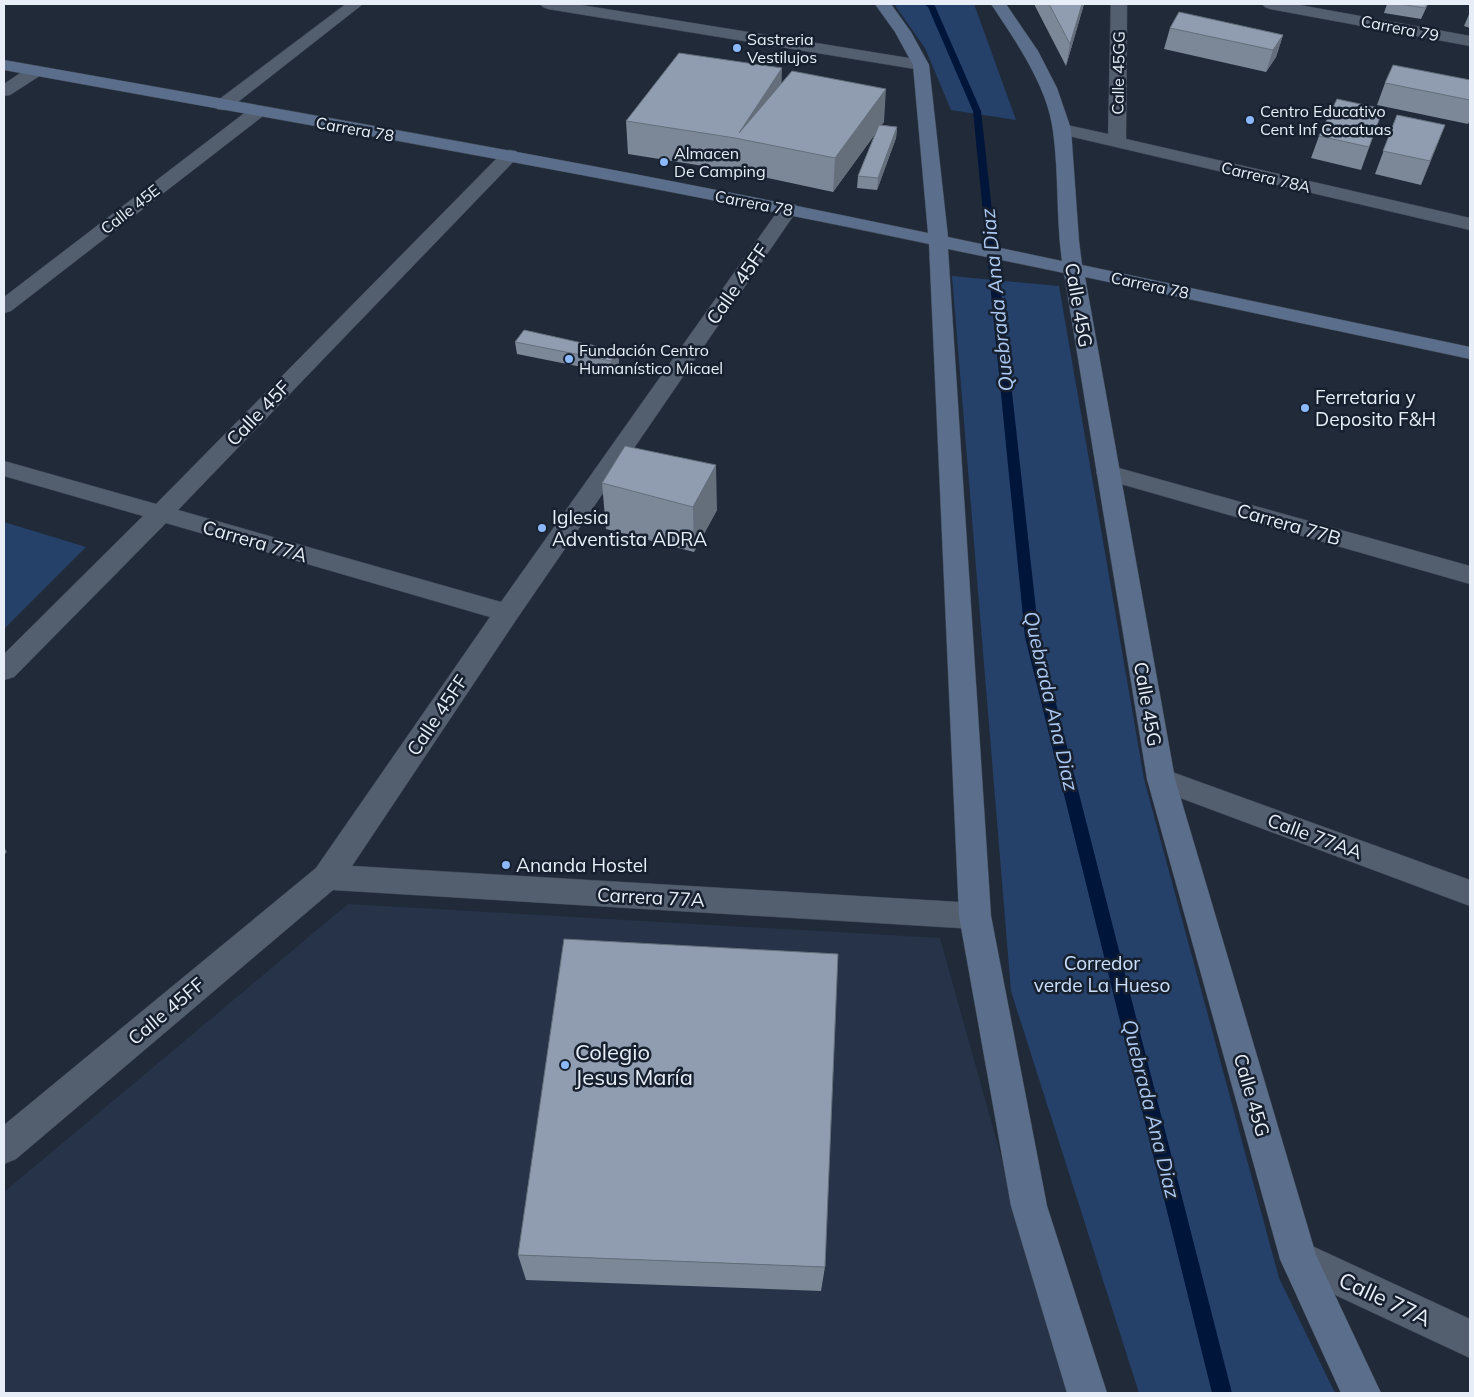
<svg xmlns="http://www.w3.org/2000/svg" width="1474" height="1397" viewBox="0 0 1474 1397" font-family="Mulish,sans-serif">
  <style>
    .built { fill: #263348 }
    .green { fill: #25416a }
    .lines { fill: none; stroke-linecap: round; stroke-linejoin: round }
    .stream { fill: #00153a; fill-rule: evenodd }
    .street-casing { stroke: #3e4754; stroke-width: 1 }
    .secondary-casing { stroke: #3e4754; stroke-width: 1 }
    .street { fill: #535e6f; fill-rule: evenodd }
    .secondary { fill: #5b6e8b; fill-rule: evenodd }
    .wall { fill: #7c8797 }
    .shaded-wall { fill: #656e7b }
    .building { fill: #909db0; stroke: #656e7b }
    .poi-dot { fill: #8cb9fc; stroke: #16202f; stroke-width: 2 }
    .labels { text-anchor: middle; stroke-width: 5; stroke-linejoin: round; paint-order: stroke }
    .far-street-label { font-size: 16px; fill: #e7eef8; stroke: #16202f }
    .far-poi-label { font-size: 16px; fill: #e7eef8; stroke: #16202f; text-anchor: start }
    .street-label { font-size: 19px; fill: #e7eef8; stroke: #16202f }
    .poi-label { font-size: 19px; fill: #e7eef8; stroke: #16202f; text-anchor: start }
    .park-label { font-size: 19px; fill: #cce0fb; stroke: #16202f }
    .water-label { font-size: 20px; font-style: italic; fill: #adc9f2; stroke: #16202f }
    .near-poi-label { font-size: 22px; fill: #e7eef8; stroke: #16202f; text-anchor: start }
    .near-street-label { font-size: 22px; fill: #e7eef8; stroke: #16202f }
  </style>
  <rect width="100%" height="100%" fill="#202a39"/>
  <path class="built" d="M348,904L940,938L1067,1393H4V1192Z"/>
  <path class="green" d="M894,4H974L1016,120L951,110L925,48Z
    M952,276L1059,286L1144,779L1279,1278L1335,1393H1139L1011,991Z
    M4,522L86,547L4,629Z"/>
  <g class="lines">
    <path class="stream" d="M924,4H933L935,6L981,111L1039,637L1232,1393H1212L1025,637L973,111L928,7Z"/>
    <g class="street-casing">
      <path id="street" d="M346,4H363L229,109L223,110L217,109L214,105L217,101Z
        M540,4H575L921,60L927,62L929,65L927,68L921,70L548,9L543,7Z
        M1111,4H1127L1126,139L1470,218V230L1056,133L1053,129L1056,125L1062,124L1108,134Z
        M1262,4H1294L1470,36V46L1270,9L1265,7Z
        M35,66L41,67L43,71L41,75L10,95L4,96V84L29,67Z
        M257,107L263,108L266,112L263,116L11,311L4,313V297L251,108Z
        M510,150L516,151L519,155L516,159L178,510L501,602L782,205L789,203L796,205L798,209L516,620L352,866L975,903L986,906L991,916L986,926L975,929L333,890L16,1159L4,1164V1125L316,868L490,617L166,523L14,677L4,680V654L143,516L4,476V461L156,504L504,151Z
        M1108,465L1470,566V584L1100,478L1096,473L1100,468Z
        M1161,768L1470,880V906L1151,787L1147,779L1151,771Z
        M1299,1240L1470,1319V1358L1286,1272L1280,1259L1286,1246Z"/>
    </g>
    <g class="secondary-casing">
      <path id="secondary" d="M875,4H891L911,32L929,65L948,237L1062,261C1056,218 1059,174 1053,131C1048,87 1015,40 991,4H1006L1038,51L1057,88L1071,129L1079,241L1082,265L1470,347V359L1085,277L1175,779L1316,1255L1381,1393H1341L1280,1259L1147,779L1064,273L948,249L991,916L1047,1206L1107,1393H1067L1011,1206L959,916L929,244C622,179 312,126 4,70V60C313,115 621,168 928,233L913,65L895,32Z"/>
    </g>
    <use href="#street" class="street"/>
    <use href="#secondary" class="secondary"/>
  </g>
  <path class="wall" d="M1034,4H1084L1066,66Z
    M1387,4H1428L1421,19L1384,13Z
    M1470,12V28L1464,26Z
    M1170,28L1283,35L1276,57L1266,72L1164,49Z
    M1470,80V120L1468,124L1377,105L1385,83Z
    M782,84L884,122L881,125L897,127L896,138L877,190L857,188L858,176L875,134L833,192L735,171L628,154L626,121Z
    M1383,109L1361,170L1311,158L1319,136Z
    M1397,115L1445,125L1421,185L1375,174Z
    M515,342L618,351L619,363L612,373L517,354Z
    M602,483L717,510L694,552L606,529Z
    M518,1255L825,1267L821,1291L526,1280Z"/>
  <path class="shaded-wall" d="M1082,4H1084L1066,66L1070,44Z
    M1283,35L1276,57L1266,72L1273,50Z
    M782,68L781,101L739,133Z
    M886,89L884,122L833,192L835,158Z
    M1445,125L1436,148L1421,185L1430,161Z
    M897,127L896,138L877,190L878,178Z
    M618,351L619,363L612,373L611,361Z
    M716,465L717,510L694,552L693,507Z
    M4,847L7,852L4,855Z"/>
  <path class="building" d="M1049,4H1082L1070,44Z
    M1399,4H1427L1425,8Z
    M1179,12L1283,35L1273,50L1170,28Z
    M679,53L782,68L739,133L792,71L886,89L835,158L735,138L626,121Z
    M1393,65L1470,80V100L1385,83Z
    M1337,99L1383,109L1369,147L1319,136Z
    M1397,115L1445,125L1430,161L1383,151Z
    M879,125L897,127L878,178L858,176Z
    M524,330L618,351L611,361L515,342Z
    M625,446L716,465L693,507L602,483Z
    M564,939L838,954L825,1267L518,1255Z"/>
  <g class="poi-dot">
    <circle cx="737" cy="48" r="5"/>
    <circle cx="1250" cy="120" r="5"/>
    <circle cx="664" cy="162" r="5"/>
    <circle cx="569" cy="359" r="5"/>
    <circle cx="1305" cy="408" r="5"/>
    <circle cx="542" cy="528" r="5"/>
    <circle cx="506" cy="865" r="5"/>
    <circle cx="565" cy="1065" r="5"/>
  </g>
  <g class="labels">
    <g class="far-street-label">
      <text transform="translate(1400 28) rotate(11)" y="6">Carrera 79</text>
      <text transform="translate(1118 73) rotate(-89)" y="6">Calle 45GG</text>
      <text transform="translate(355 129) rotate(10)" y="6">Carrera 78</text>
      <text transform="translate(1266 177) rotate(13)" y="6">Carrera 78A</text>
      <text transform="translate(754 203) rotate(11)" y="6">Carrera 78</text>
      <text transform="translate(130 209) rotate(-38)" y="6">Calle 45E</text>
      <text transform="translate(1150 285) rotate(12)" y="6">Carrera 78</text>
    </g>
    <g class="far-poi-label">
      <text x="747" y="45">Sastreria<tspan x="747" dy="18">Vestilujos</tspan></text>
      <text x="1260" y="117">Centro Educativo<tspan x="1260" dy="18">Cent Inf Cacatuas</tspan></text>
      <text x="674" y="159">Almacen<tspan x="674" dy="18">De Camping</tspan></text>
      <text x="579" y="356">Fundación Centro<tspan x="579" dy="18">Humanístico Micael</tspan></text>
    </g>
    <g class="street-label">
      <text transform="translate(737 284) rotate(-55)" y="7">Calle 45FF</text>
      <text transform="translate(1079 305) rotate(80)" y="7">Calle 45G</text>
      <text transform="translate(258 413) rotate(-46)" y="7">Calle 45F</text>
      <text transform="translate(1289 524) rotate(16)" y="7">Carrera 77B</text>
      <text transform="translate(255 541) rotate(16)" y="7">Carrera 77A</text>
      <text transform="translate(1148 704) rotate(80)" y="7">Calle 45G</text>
      <text transform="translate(437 715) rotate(-56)" y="7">Calle 45FF</text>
      <text transform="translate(1315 836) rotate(20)" y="7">Calle 77AA</text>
      <text transform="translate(651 897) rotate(3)" y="7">Carrera 77A</text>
      <text transform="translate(166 1011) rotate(-40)" y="7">Calle 45FF</text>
      <text transform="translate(1252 1095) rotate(74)" y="7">Calle 45G</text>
    </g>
    <g class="poi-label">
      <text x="1315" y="404">Ferretaria y<tspan x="1315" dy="22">Deposito F&amp;H</tspan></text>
      <text x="552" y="524">Iglesia<tspan x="552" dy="22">Adventista ADRA</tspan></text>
      <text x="516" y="872">Ananda Hostel</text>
    </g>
    <g class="park-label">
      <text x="1102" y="970">Corredor<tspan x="1102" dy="22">verde La Hueso</tspan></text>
    </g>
    <g class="water-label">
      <text transform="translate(997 300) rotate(-96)" y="7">Quebrada Ana Diaz</text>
      <text transform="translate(1051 701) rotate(77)" y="7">Quebrada Ana Diaz</text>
      <text transform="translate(1151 1109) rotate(76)" y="7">Quebrada Ana Diaz</text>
    </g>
    <g class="near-poi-label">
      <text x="575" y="1060">Colegio<tspan x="575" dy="25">Jesus María</tspan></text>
    </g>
    <g class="near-street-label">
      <text transform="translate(1385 1299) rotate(25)" y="8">Calle 77A</text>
    </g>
  </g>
  <rect width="1474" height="1397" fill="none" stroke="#e7eef8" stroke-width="10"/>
</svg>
